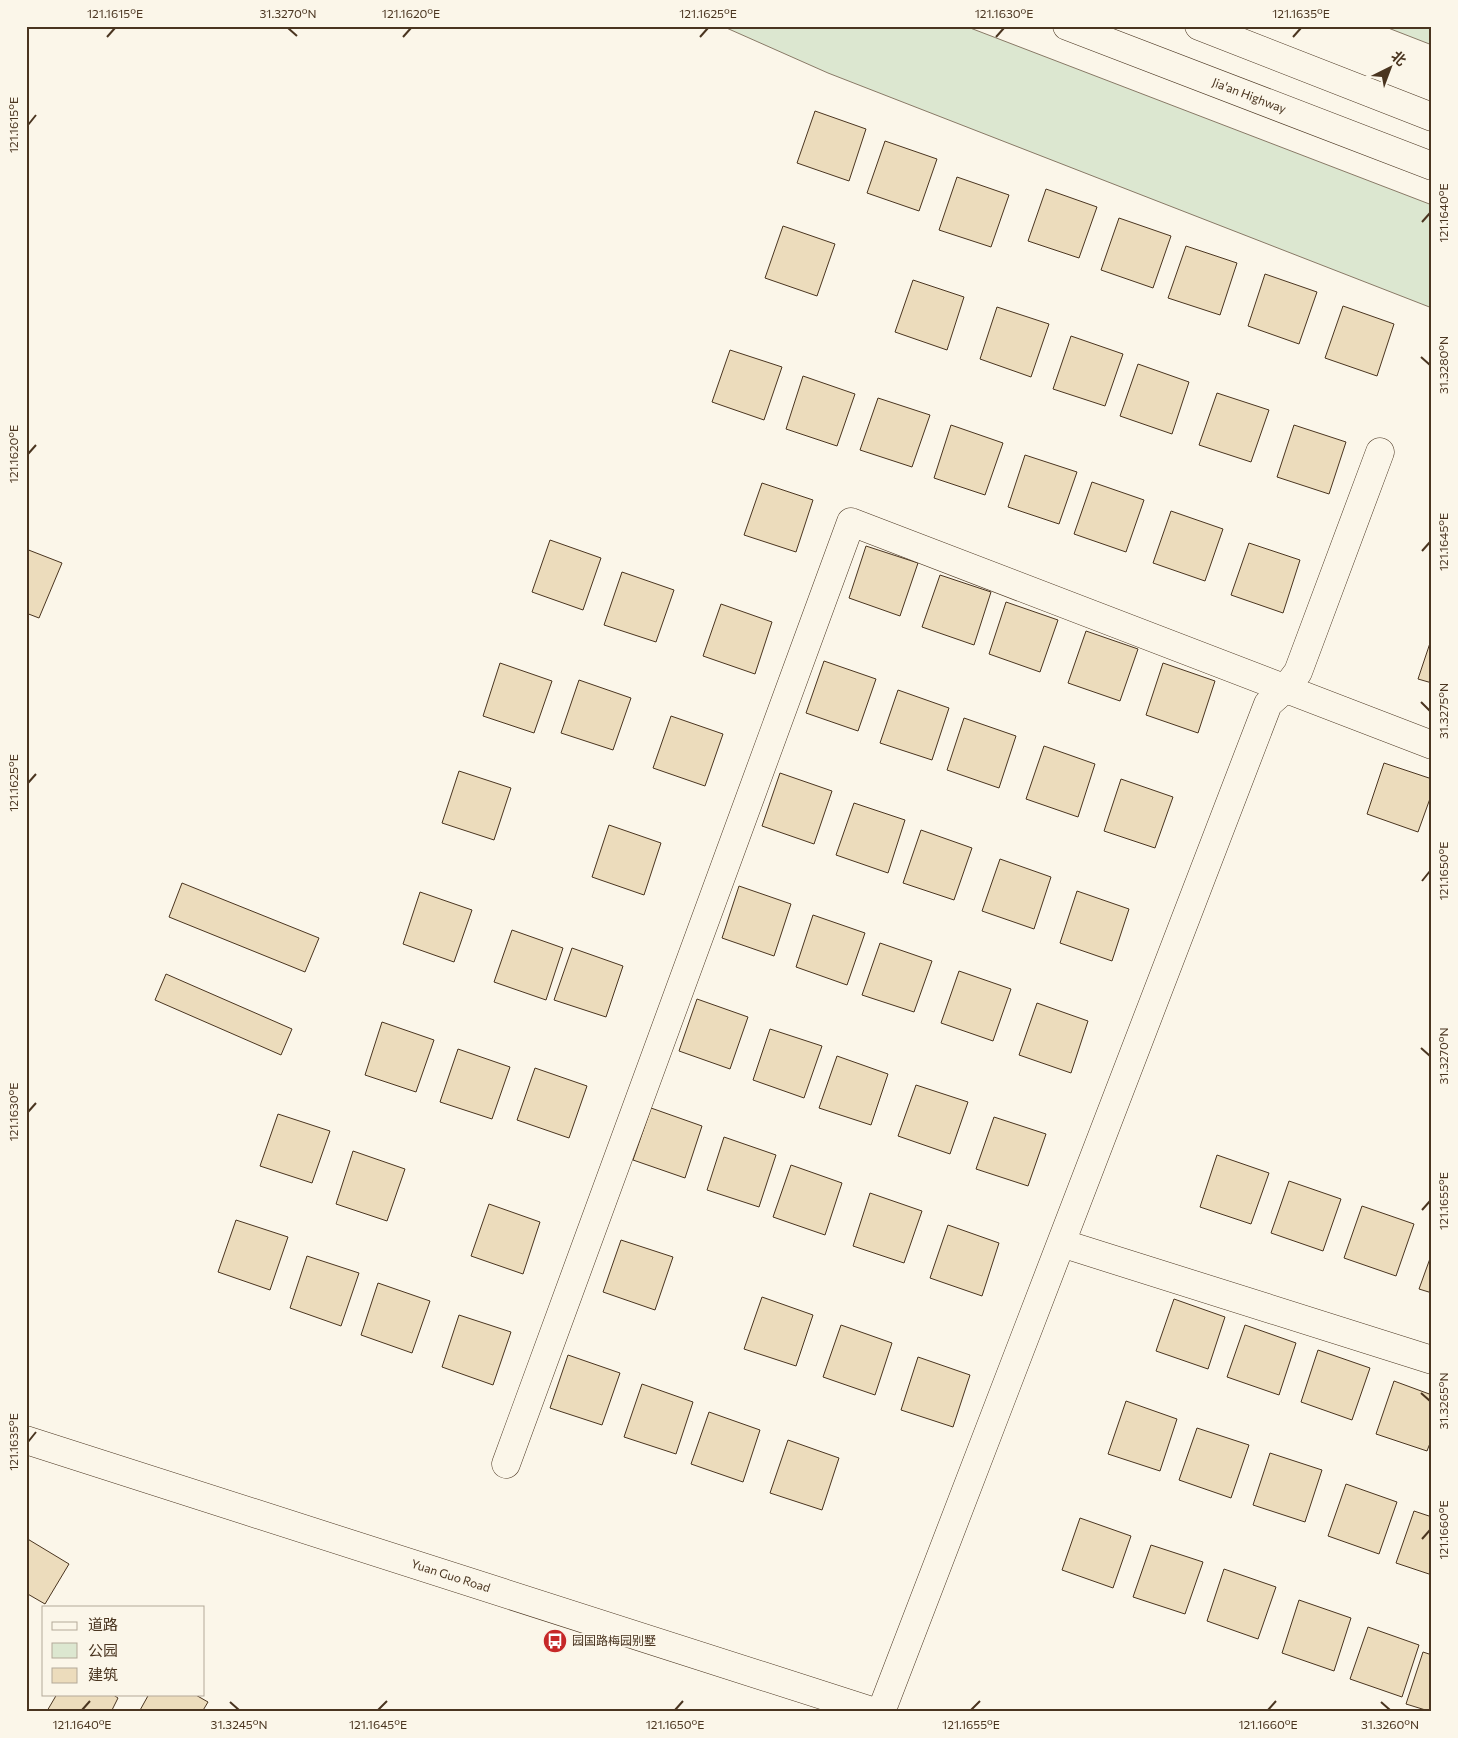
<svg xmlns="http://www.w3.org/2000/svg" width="1458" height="1738" viewBox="0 0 1458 1738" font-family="Commissioner,'Noto Sans SC',sans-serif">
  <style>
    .green { fill: #dce7d0; stroke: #887966 }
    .building { fill: #ecdcbc; stroke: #4a3520 }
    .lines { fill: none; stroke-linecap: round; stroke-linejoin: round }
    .street-casing { stroke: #4a3520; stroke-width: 29 }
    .secondary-casing { stroke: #4a3520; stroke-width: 29 }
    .primary-casing { stroke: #4a3520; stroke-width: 29 }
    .street { stroke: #fbf6e9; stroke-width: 28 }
    .secondary { stroke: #fbf6e9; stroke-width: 28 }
    .primary { stroke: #fbf6e9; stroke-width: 28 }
    .ticks { fill: none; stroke: #4a3520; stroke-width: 2 }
    .labels { text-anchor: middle; stroke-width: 4; stroke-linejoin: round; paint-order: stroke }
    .street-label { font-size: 12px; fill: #4a3520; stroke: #fbf6e9 }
    .poi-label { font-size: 12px; fill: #4a3520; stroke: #fbf6e9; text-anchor: start }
    .neatline { fill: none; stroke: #4a3520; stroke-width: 2 }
    .ticks-label { font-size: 12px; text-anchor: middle; fill: #4a3520 }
  </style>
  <rect width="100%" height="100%" fill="#fbf6e9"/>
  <path class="green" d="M722,26H965L1432,205V308L828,73Z
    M1383,26H1432V45Z"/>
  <path class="building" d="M815,111L866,129L849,181L797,163Z
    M885,141L937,159L919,211L867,193Z
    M957,177L1009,195L991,247L939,230Z
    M1046,189L1097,207L1079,258L1028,241Z
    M1119,218L1171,236L1153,288L1101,270Z
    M783,226L835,244L817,296L765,278Z
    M1186,246L1237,263L1220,315L1168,298Z
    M1265,274L1317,292L1299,344L1248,326Z
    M913,280L964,297L947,350L895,332Z
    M1343,306L1394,324L1377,376L1325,358Z
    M997,307L1049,324L1031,377L980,359Z
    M1071,336L1123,354L1105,406L1053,389Z
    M730,350L782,367L764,420L712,402Z
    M1138,364L1189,382L1172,434L1120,416Z
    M803,376L855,394L837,446L786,429Z
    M1217,393L1269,410L1251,462L1199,445Z
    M878,398L930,415L912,467L860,450Z
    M951,425L1003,443L985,495L934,478Z
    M1294,425L1346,442L1329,494L1277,477Z
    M1025,455L1077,472L1059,524L1008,507Z
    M1092,482L1144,500L1126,552L1074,534Z
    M762,483L813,500L796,552L744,535Z
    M1171,511L1223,529L1205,581L1153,563Z
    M550,540L601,558L583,610L532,592Z
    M1249,543L1300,560L1283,613L1231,595Z
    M866,546L918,563L900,616L849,598Z
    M26,549L62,563L39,618L26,613Z
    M622,572L674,590L656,642L604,625Z
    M940,575L991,592L974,645L922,627Z
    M1006,602L1058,620L1040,672L989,654Z
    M721,604L772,622L755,674L703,656Z
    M1086,631L1138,649L1120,701L1068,683Z
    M1432,637V683L1418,679Z
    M824,661L876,679L858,731L806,713Z
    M500,663L552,681L534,733L483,716Z
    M1163,663L1215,681L1198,733L1146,715Z
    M579,680L631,698L613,750L561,733Z
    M898,690L949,708L932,760L880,743Z
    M671,716L723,734L705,786L653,768Z
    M964,718L1016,736L999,788L947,770Z
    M1044,746L1095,764L1078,817L1026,799Z
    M1384,763L1432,779V793L1418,832L1367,814Z
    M459,771L511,788L494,840L442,823Z
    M780,773L832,791L814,844L762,826Z
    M1121,779L1173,797L1155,848L1104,831Z
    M854,803L905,820L888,873L836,855Z
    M609,825L661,843L644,895L592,877Z
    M921,830L972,848L954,900L903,883Z
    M1000,859L1051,877L1034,929L982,911Z
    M182,883L319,938L305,972L169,917Z
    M739,886L791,904L774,956L722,938Z
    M1077,891L1129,909L1112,961L1060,943Z
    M420,892L472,910L454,962L403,944Z
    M813,915L865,933L847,985L796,967Z
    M512,930L563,948L546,1000L494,982Z
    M880,943L932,961L914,1012L862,995Z
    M572,948L623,966L606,1017L554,1000Z
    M959,971L1011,989L993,1041L941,1023Z
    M166,974L292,1029L281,1055L155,1000Z
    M697,999L748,1017L730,1069L679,1051Z
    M1037,1003L1088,1021L1071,1073L1019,1055Z
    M382,1022L434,1040L416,1092L365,1075Z
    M770,1029L822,1046L804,1098L753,1080Z
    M458,1049L510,1067L492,1119L440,1102Z
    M837,1056L888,1074L871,1125L819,1108Z
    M535,1068L587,1086L569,1138L517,1120Z
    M916,1085L968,1102L950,1154L898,1136Z
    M651,1108L702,1126L685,1178L633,1160Z
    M278,1114L330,1131L312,1183L260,1166Z
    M994,1117L1046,1134L1028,1186L976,1169Z
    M724,1137L776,1155L759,1207L707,1190Z
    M353,1151L405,1169L387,1221L336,1204Z
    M1217,1155L1269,1173L1251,1224L1200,1207Z
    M791,1165L842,1183L825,1235L773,1217Z
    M1289,1181L1341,1199L1323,1251L1271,1233Z
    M870,1193L922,1211L904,1263L853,1246Z
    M489,1204L540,1222L523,1274L471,1256Z
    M1362,1206L1414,1224L1396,1276L1344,1258Z
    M236,1220L288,1237L270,1290L218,1272Z
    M948,1225L999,1243L982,1296L930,1278Z
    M621,1240L673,1257L655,1310L603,1292Z
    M1432,1253V1293L1419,1289Z
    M307,1256L359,1273L341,1326L290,1308Z
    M378,1283L430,1301L412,1353L361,1335Z
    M762,1297L813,1315L796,1366L744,1349Z
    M1174,1299L1225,1317L1208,1369L1156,1351Z
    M459,1315L511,1332L493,1385L442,1367Z
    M841,1325L892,1343L875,1395L823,1377Z
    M1245,1325L1296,1343L1279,1395L1227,1377Z
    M1318,1350L1370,1368L1352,1420L1301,1402Z
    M568,1355L620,1373L602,1425L550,1408Z
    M918,1357L970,1375L953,1427L901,1410Z
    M1394,1381L1432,1395V1438L1427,1451L1376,1434Z
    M642,1384L693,1402L676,1454L624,1437Z
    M1126,1401L1177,1419L1160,1471L1108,1454Z
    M709,1412L760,1430L743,1482L691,1464Z
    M1197,1428L1249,1445L1231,1498L1179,1480Z
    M788,1440L839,1458L822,1510L770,1493Z
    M1270,1453L1322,1470L1305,1522L1253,1505Z
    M1346,1484L1397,1502L1379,1554L1328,1536Z
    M1414,1511L1432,1517V1575L1396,1563Z
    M1080,1518L1131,1536L1113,1588L1062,1570Z
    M26,1538L69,1564L45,1604L26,1593Z
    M1151,1545L1203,1562L1185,1614L1133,1597Z
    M1224,1569L1276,1587L1258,1639L1207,1621Z
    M1299,1600L1351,1618L1334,1671L1282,1653Z
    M1368,1627L1419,1645L1402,1697L1350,1679Z
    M1423,1652L1432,1655V1712L1406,1704Z
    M57,1694H112L118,1698L111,1712H49L47,1711Z
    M149,1694H194L208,1702L202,1712H139Z"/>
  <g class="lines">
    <g class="street-casing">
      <path id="street" d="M1061,1243L1432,1360
        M506,1464L851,522L1432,745
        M881,1712L1268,704L1286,688L1298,672L1380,452"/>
    </g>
    <g class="secondary-casing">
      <g id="secondary">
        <path id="s1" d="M26,1440L875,1712"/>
      </g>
    </g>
    <g class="primary-casing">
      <g id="primary">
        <path id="s2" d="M1067,26L1432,166"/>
        <path d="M1199,26L1432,117"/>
      </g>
    </g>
    <use href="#street" class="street"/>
    <use href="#secondary" class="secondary"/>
    <use href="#primary" class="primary"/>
  </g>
  <path class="ticks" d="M288,28L297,36M107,37L115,28M403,37L411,28M700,37L708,28M996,37L1004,28M1293,37L1301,28M28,125L36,115M1422,222L1430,213M1421,357L1430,365M28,454L36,445M1422,551L1430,542M1421,702L1430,711M28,783L36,774M1422,881L1430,871M1421,1048L1430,1056M28,1112L36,1103M1422,1210L1430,1201M1421,1393L1430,1401M28,1442L36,1432M1422,1539L1430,1530M230,1702L239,1710M1381,1702L1390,1710M82,1710L90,1701M378,1710L387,1701M675,1710L683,1701M971,1710L980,1701M1268,1710L1276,1701"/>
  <defs>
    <g id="bus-disc" transform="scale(1.25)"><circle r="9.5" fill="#c62828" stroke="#fbf6e9"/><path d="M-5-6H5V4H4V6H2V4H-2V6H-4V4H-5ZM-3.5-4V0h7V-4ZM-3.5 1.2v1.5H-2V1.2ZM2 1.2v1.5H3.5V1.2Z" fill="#fff"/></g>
  </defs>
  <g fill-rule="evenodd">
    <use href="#bus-disc" x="555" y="1641"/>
  </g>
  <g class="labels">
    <g class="street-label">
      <text dy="4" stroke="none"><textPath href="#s2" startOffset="195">Jia'an Highway</textPath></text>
      <text dy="4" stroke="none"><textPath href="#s1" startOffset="446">Yuan Guo Road</textPath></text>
    </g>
    <g class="poi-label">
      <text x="572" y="1645">园国路梅园别墅</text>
    </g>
  </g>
  <rect width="1458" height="1738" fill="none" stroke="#fbf6e9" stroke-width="55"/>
  <rect x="42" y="1606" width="162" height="90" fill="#fbf6e9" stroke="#b4a999"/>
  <rect x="52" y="1622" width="25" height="8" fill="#fbf6e9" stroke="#b4a999"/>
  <text x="88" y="1630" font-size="15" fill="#4a3520">道路</text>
  <rect x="52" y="1643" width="25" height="15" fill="#dce7d0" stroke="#b4a999"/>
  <text x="88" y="1656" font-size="15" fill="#4a3520">公园</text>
  <rect x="52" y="1668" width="25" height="15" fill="#ecdcbc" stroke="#b4a999"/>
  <text x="88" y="1680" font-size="15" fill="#4a3520">建筑</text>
  <g transform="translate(1390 68) rotate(42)" stroke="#fbf6e9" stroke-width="4" paint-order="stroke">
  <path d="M0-4L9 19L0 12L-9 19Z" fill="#4a3520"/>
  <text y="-8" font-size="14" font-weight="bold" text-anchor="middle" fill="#4a3520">北</text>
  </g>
  <rect x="28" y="28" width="1402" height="1682" class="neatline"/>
  <g class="ticks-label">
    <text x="115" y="18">121.1615°E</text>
    <text x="288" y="18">31.3270°N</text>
    <text x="411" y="18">121.1620°E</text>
    <text x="708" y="18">121.1625°E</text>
    <text x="1004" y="18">121.1630°E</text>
    <text x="1301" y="18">121.1635°E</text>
    <text transform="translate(14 125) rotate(-90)" y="4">121.1615°E</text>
    <text transform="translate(1444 213) rotate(-90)" y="4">121.1640°E</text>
    <text transform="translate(1444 365) rotate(-90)" y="4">31.3280°N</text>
    <text transform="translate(14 454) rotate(-90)" y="4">121.1620°E</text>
    <text transform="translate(1444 542) rotate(-90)" y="4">121.1645°E</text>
    <text transform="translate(1444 711) rotate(-90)" y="4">31.3275°N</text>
    <text transform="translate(14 783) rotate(-90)" y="4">121.1625°E</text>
    <text transform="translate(1444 871) rotate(-90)" y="4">121.1650°E</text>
    <text transform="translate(1444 1056) rotate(-90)" y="4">31.3270°N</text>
    <text transform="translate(14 1112) rotate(-90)" y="4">121.1630°E</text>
    <text transform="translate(1444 1201) rotate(-90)" y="4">121.1655°E</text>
    <text transform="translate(1444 1401) rotate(-90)" y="4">31.3265°N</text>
    <text transform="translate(14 1442) rotate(-90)" y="4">121.1635°E</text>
    <text transform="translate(1444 1530) rotate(-90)" y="4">121.1660°E</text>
    <text x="82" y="1729">121.1640°E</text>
    <text x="239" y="1729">31.3245°N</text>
    <text x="378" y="1729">121.1645°E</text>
    <text x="675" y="1729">121.1650°E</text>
    <text x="971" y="1729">121.1655°E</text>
    <text x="1268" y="1729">121.1660°E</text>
    <text x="1390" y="1729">31.3260°N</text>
  </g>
</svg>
